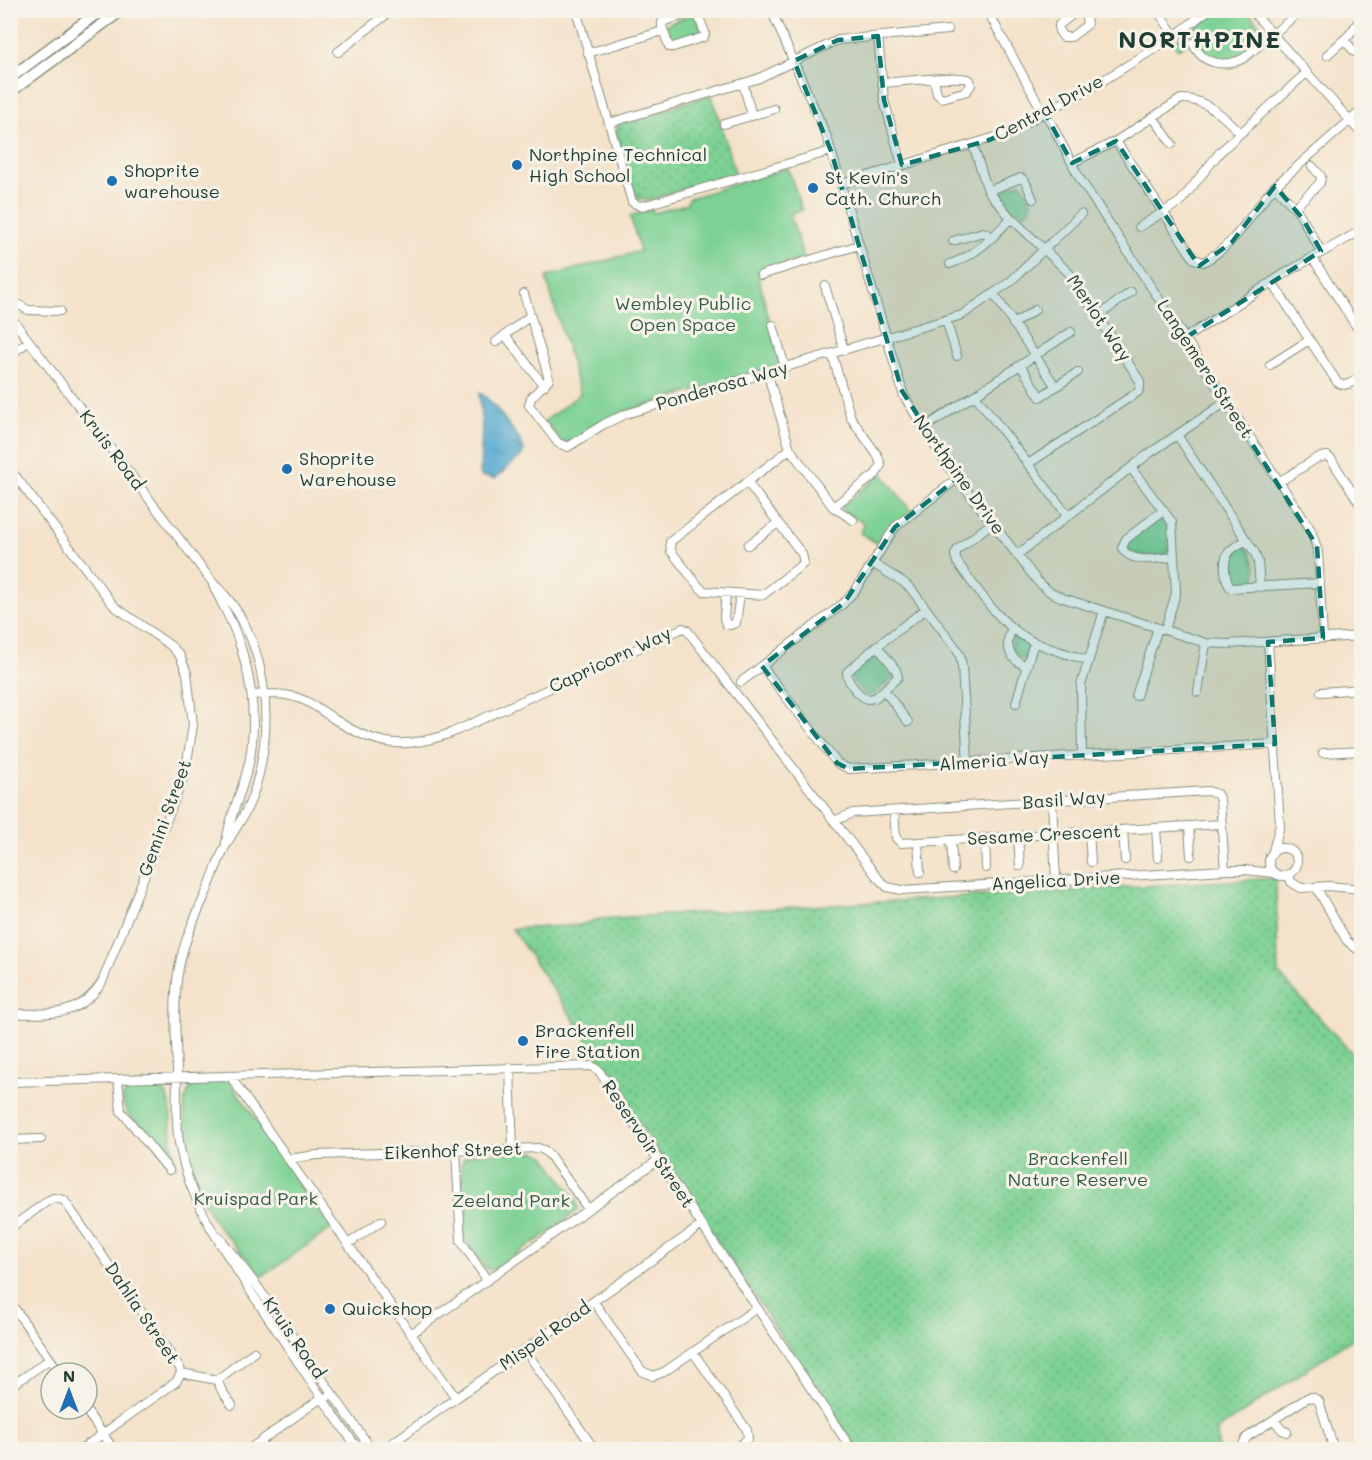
<svg xmlns="http://www.w3.org/2000/svg" width="1372" height="1460" viewBox="0 0 1372 1460" font-family="Mali,sans-serif">
  <style>
    .grass { fill: url(#grass-dots); stroke: #4e8764; stroke-width: 1.5 }
    .park { fill: #7dd194; stroke: #4e8764; stroke-width: 1.5 }
    .water { fill: url(#water-ripples); stroke: #387382; stroke-width: 1.5 }
    .lines { fill: none; stroke-linecap: round; stroke-linejoin: round }
    .minor-casing { stroke: #8a907f; stroke-width: 10 }
    .major-casing { stroke: #8a907f; stroke-width: 13 }
    .minor { stroke: #fff; stroke-width: 8 }
    .major { stroke: #fff; stroke-width: 10 }
    .marked { fill: #0f766e; fill-opacity: 0.2; stroke: #0f766e; stroke-width: 4.5; stroke-dasharray: 12 8; stroke-linejoin: round }
    .poi-dot { fill: #1f6fb2; stroke: #f7f3e8; stroke-width: 2 }
    .labels { text-anchor: middle; stroke-width: 6; stroke-linejoin: round; paint-order: stroke }
    .street-label { font-size: 18px; fill: #1f3d34; stroke: #f7f3e8 }
    .poi-label { font-size: 18px; fill: #1f3d34; stroke: #f7f3e8; text-anchor: start }
    .park-label { font-size: 18px; fill: #325b47; stroke: #f7f3e8 }
    .district-label { font-size: 24px; font-weight: bold; letter-spacing: 1.5px; fill: #1f3d34; stroke: #f7f3e8 }
  </style>
  <defs>
    <pattern id="grass-dots" width="8" height="8" patternUnits="userSpaceOnUse" patternTransform="scale(1.5)"><rect width="8" height="8" fill="#7dd194"/><path d="M2 2h.1M6 6h.1" fill="none" stroke="#66ab7a" stroke-width="1.8" stroke-linecap="round"/></pattern>
    <pattern id="water-ripples" width="26" height="14" patternUnits="userSpaceOnUse" patternTransform="scale(1.5)"><rect width="26" height="14" fill="#52a9cf"/><path d="M2 4q2-2 4 0t4 0M15 11q2-2 4 0t4 0" fill="none" stroke="#438ba9"/></pattern>
  </defs>
  <rect width="100%" height="100%" fill="#f7f3e8"/>
  <filter id="ink" filterUnits="userSpaceOnUse"><feTurbulence type="fractalNoise" baseFrequency=".0167" numOctaves="2"/><feDisplacementMap in="SourceGraphic" scale="12" xChannelSelector="R" yChannelSelector="G"/><feConvolveMatrix kernelMatrix="1 2 1 2 8 2 1 2 1" color-interpolation-filters="sRGB"/></filter>
  <filter id="wash" filterUnits="userSpaceOnUse"><feTurbulence type="fractalNoise" baseFrequency=".008" numOctaves="4" result="noise"/><feDisplacementMap in="SourceGraphic" scale="24" xChannelSelector="R" yChannelSelector="G"/><feGaussianBlur stdDeviation="1.35" result="paint"/><feColorMatrix in="noise" values="0 0 0 0 0 0 0 0 0 0 0 0 0 0 0 0 0 1.4 0 .05"/><feComposite in="paint" operator="in"/></filter>
  <g filter="url(#wash)">
    <rect width="100%" height="100%" fill="#f4e2ca"/>
    <path class="grass" d="M712,95L735,173L649,200L639,199L634,192L616,133L618,125L621,123Z
      M1276,878L1278,973L1361,1063V1333L1217,1430L1218,1449H857L603,1070L597,1054L512,929L580,925L599,919Z"/>
    <path class="park" d="M1218,11H1247L1264,30L1263,38C1240,57 1231,69 1202,52L1201,45L1197,38L1178,49L1173,42Z
      M691,15L697,17L702,31L701,35L672,43L667,24Z
      M788,168L802,210L790,214L804,259L757,272L780,362L778,366L626,411L569,443H562L545,421L580,394L546,277L640,251L630,216L652,209L654,213L686,204L689,198Z
      M1021,182L1032,203L1030,205L1031,207L1024,214L1019,210L1015,214L1000,199V193L1005,189Z
      M882,473L911,511L880,545L860,533L865,524L842,510L841,507Z
      M1159,517L1164,518L1169,524V552C1157,559 1140,556 1127,551L1126,544Z
      M1242,547L1247,548C1254,557 1259,573 1254,583L1233,585C1228,579 1226,564 1230,556C1232,552 1238,550 1242,547Z
      M1016,636L1028,644L1029,649L1025,658L1022,659L1011,650L1013,637Z
      M876,653L878,654L894,672V677L873,695H865L851,678L850,673Z
      M226,1080L230,1082L332,1228L261,1277C250,1260 235,1245 223,1232C195,1202 184,1139 184,1100H186C187,1079 210,1081 226,1080Z
      M149,1083C158,1087 167,1088 168,1102H170L172,1141L177,1166L172,1168C163,1155 154,1141 144,1129C140,1124 134,1121 130,1116C114,1096 128,1083 149,1083Z
      M536,1152L545,1156L576,1199L578,1210L553,1230L495,1269H485L464,1238L461,1165C462,1159 466,1155 473,1154Z"/>
    <path class="water" d="M479,393C489,395 520,439 524,449L522,455L495,479L481,476L480,471L482,428Z"/>
  </g>
  <g filter="url(#ink)">
    <g class="lines">
      <g class="minor-casing">
        <path id="minor" d="M576,10L632,202L640,206L646,205L831,151
          M771,10L827,137L904,396L946,464L1039,583L1050,592L1063,598L1206,643L1227,644L1362,636
          M987,10L1039,105L1051,123L1080,179L1311,530L1318,552L1323,638
          M1078,10L1059,25V31L1063,37H1071L1087,25L1086,18L1081,10
          M1157,10L1175,36
          M1251,10L1362,134
          M693,12H697L705,33L704,37L673,47H669L662,26V22Z
          M878,36L884,100L902,165
          M1344,40L1355,52L1362,51
          M1193,43C1202,65 1225,68 1244,58L1302,10
          M338,52L392,10
          M588,53L663,31
          M1327,55L1349,35L1362,17
          M743,83L752,116
          M882,83C897,82 962,74 970,80L971,85L967,91L942,98L937,94L934,79
          M1153,117L1172,144
          M609,123L757,79L838,40L948,30
          M724,124L774,109
          M1116,141L1194,259L1203,262C1239,243 1249,214 1275,186L1362,110
          M973,145L988,191L1011,218L1069,273L1140,381V388L1138,392L1028,464
          M1072,163L1116,141L1181,99C1205,98 1225,117 1240,133
          M841,184L1002,135L1091,88L1175,36L1208,10
          M1275,186L1299,213L1321,251
          M988,191L1021,178L1025,181L1033,199
          M1295,207L1320,183L1321,176L1312,166
          M1139,227L1180,202L1220,152L1306,73
          M953,241L983,232L993,237
          M1312,257L1356,326
          M950,264C977,255 992,238 1011,218
          M761,275L859,245
          M1272,282L1337,382C1346,389 1353,381 1362,376
          M825,286L844,350
          M524,294L549,379L531,398L529,405L558,443L568,447L604,424L626,414L962,315L1010,282L1081,214
          M994,294L1056,387
          M10,300L28,310L60,311
          M10,316L213,583C269,634 277,728 252,797C246,815 234,830 225,847C218,861 213,876 207,891C197,913 187,934 181,958C172,994 176,1034 177,1072C177,1097 175,1123 180,1148C190,1202 222,1247 251,1292C287,1345 321,1399 359,1450
          M1098,316L1131,292
          M946,320L957,356
          M1013,324L1035,310
          M773,325L785,367
          M505,335L544,386
          M1185,338L1287,272L1362,230
          M496,342L530,316
          M832,354L851,418L878,456L881,465L876,474L833,507
          M10,355L29,341
          M1270,365L1309,340
          M1021,366L1040,397L1078,372
          M767,372L790,449L833,507L853,520
          M975,395L1068,516
          M924,428L1071,332
          M1177,435L1255,553L1258,562L1260,587
          M1131,468L1172,522L1176,593L1165,630
          M10,469L114,606L171,646L180,656L187,673L193,725L185,774L102,982C78,1019 50,1013 10,1014
          M747,482L802,554L804,563L763,595L704,591L700,588L671,551L670,542L671,541L790,449
          M1279,482L1317,458L1327,456L1331,459L1362,507
          M1164,510L1126,539L1122,548C1131,565 1159,558 1174,557
          M992,523L958,549L955,555L957,562C978,590 998,623 1030,640C1047,649 1068,654 1087,660
          M1246,540C1241,544 1230,548 1227,555C1223,563 1225,582 1231,588L1320,583
          M748,545L778,523
          M1017,555L1150,453L1226,402
          M872,563L903,582L911,589L956,648L960,656L962,667L968,763
          M213,585C220,601 229,615 235,631C251,673 258,718 249,763C243,790 229,816 226,843
          M726,593L724,618L726,624L730,625L736,623L740,594
          M1012,629C1003,645 1010,661 1027,666
          M1268,642L1280,825L1273,851
          M877,646L847,672C847,682 858,695 867,699L875,698L898,677L896,670L877,646L926,609
          M762,666L837,763L849,769L1275,744
          M741,682L844,603L857,588L895,527L958,478
          M884,690L908,722
          M1198,692L1206,643
          M1321,692L1362,689
          M252,695C267,694 284,693 298,698C311,702 322,711 334,719C375,746 404,750 451,733L683,628L687,630L878,878L887,887L902,890L1225,870H1245L1274,873
          M1136,696L1158,628
          M1016,703L1034,642
          M1323,753L1362,751
          M1082,756L1081,685L1104,611
          M1052,801L1056,881
          M894,811L896,838L901,843L1222,824
          M834,821L853,813L1208,791L1217,794L1220,800L1225,870
          M1189,826L1191,856
          M1156,828L1158,858
          M1123,830L1125,860
          M1089,832L1091,862
          M1018,836L1020,866
          M985,838L986,868
          M951,840L953,870
          M918,842L920,872
          M1269 862a14 14 0 1 1 28 0a14 14 0 1 1-28 0Z
          M1289,874L1291,882L1301,888L1328,886L1362,889
          M1316,887L1347,941L1362,953
          M510,1068L513,1149
          M230,1076L456,1398
          M118,1079L121,1111L169,1170
          M10,1082L592,1066L599,1071L852,1450
          M10,1140L41,1139
          M456,1151L461,1241L487,1280
          M288,1159L317,1155L538,1148L544,1150L551,1157L588,1209
          M10,1228L49,1200L54,1198L64,1200L180,1368L181,1373L176,1382L80,1450
          M219,1237L255,1283L372,1450
          M348,1244L381,1221
          M10,1302L60,1373
          M594,1302L642,1371L653,1376L664,1372L757,1308
          M411,1334L658,1160
          M525,1350L595,1450
          M693,1352L747,1430L748,1438L736,1450
          M181,1373L217,1380
          M217,1380L254,1352
          M217,1380L222,1391L232,1405
          M10,1387L50,1359
          M85,1409L114,1450
          M1274,1420L1282,1430L1287,1432
          M248,1450L317,1401L327,1397
          M386,1450L388,1446L702,1225
          M580,1450L590,1443
          M1243,1450V1444L1247,1437L1307,1398L1312,1397L1319,1401L1334,1450
          M1341,1450L1362,1449"/>
      </g>
      <g class="major-casing">
        <path id="major" d="M10,78L101,10
          M10,92L122,10"/>
      </g>
      <use href="#minor" class="minor"/>
      <use href="#major" class="major"/>
    </g>
  </g>
  <path class="marked" d="M878,36L884,100L902,165L989,140L1045,113L1072,163L1116,141L1199,266L1232,242L1275,186L1303,219L1321,251L1185,338L1317,546L1323,638L1268,642L1275,744L849,769L837,763L762,666L844,603L895,527L958,478L902,391L831,151L794,61L838,40Z"/>
  <g class="poi-dot">
    <circle cx="517" cy="165" r="6"/>
    <circle cx="112" cy="181" r="6"/>
    <circle cx="813" cy="188" r="6"/>
    <circle cx="287" cy="469" r="6"/>
    <circle cx="523" cy="1041" r="6"/>
    <circle cx="330" cy="1309" r="6"/>
  </g>
  <g class="labels">
    <g class="street-label">
      <text transform="translate(1049 108) rotate(-28)" y="6">Central Drive</text>
      <text transform="translate(1099 318) rotate(56)" y="6">Merlot Way</text>
      <text transform="translate(1205 369) rotate(57)" y="6">Langemere Street</text>
      <text transform="translate(722 386) rotate(-16)" y="6">Ponderosa Way</text>
      <text transform="translate(112 450) rotate(53)" y="6">Kruis Road</text>
      <text transform="translate(959 475) rotate(54)" y="6">Northpine Drive</text>
      <text transform="translate(610 660) rotate(-25)" y="6">Capricorn Way</text>
      <text transform="translate(994 761) rotate(-4)" y="6">Almeria Way</text>
      <text transform="translate(1064 800) rotate(-4)" y="6">Basil Way</text>
      <text transform="translate(165 818) rotate(-70)" y="6">Gemini Street</text>
      <text transform="translate(1044 835) rotate(-3)" y="6">Sesame Crescent</text>
      <text transform="translate(1056 881) rotate(-3)" y="6">Angelica Drive</text>
      <text transform="translate(648 1144) rotate(56)" y="6">Reservoir Street</text>
      <text transform="translate(453 1151) rotate(-2)" y="6">Eikenhof Street</text>
      <text transform="translate(142 1313) rotate(56)" y="6">Dahlia Street</text>
      <text transform="translate(545 1336) rotate(-35)" y="6">Mispel Road</text>
      <text transform="translate(294 1338) rotate(55)" y="6">Kruis Road</text>
    </g>
    <g class="poi-label">
      <text x="529" y="161">Northpine Technical<tspan x="529" dy="21">High School</tspan></text>
      <text x="124" y="177">Shoprite<tspan x="124" dy="21">warehouse</tspan></text>
      <text x="825" y="184">St Kevin's<tspan x="825" dy="21">Cath. Church</tspan></text>
      <text x="299" y="465">Shoprite<tspan x="299" dy="21">Warehouse</tspan></text>
      <text x="535" y="1037">Brackenfell<tspan x="535" dy="21">Fire Station</tspan></text>
      <text x="342" y="1315">Quickshop</text>
    </g>
    <g class="park-label">
      <text x="683" y="310">Wembley Public<tspan x="683" dy="21">Open Space</tspan></text>
      <text x="1078" y="1165">Brackenfell<tspan x="1078" dy="21">Nature Reserve</tspan></text>
      <text x="256" y="1205">Kruispad Park</text>
      <text x="511" y="1207">Zeeland Park</text>
    </g>
    <g class="district-label">
      <text x="1200" y="48">NORTHPINE</text>
    </g>
  </g>
  <rect width="1372" height="1460" fill="none" stroke="#f7f3e8" stroke-width="36"/>
  <g transform="translate(69 1391)"><circle r="28" fill="#f7f3e8" stroke="#a1aaa0" stroke-width="1.5"/>
  <path d="M0-4.5L10 22L0 15L-10 22Z" fill="#1f6fb2"/>
  <text y="-9" font-size="16" font-weight="bold" text-anchor="middle" fill="#1f3d34">N</text>
  </g>
</svg>
